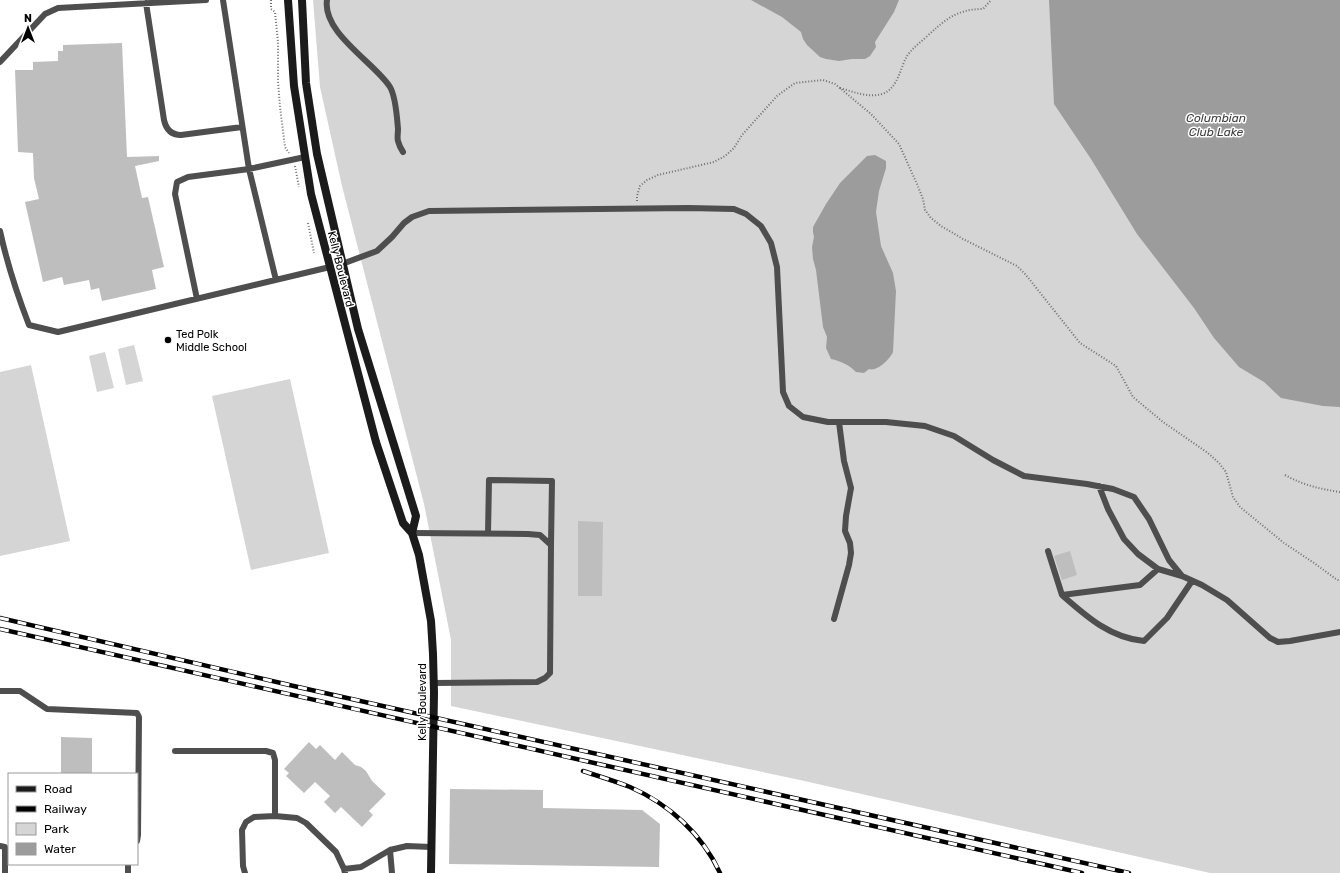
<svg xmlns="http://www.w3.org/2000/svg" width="1340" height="873" viewBox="0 0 1340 873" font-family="Rubik,sans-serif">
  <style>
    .green { fill: #d5d5d5 }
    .water { fill: #9c9c9c }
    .building { fill: #bebebe }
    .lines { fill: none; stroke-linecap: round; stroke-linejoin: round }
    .path { stroke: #707070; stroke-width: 2; stroke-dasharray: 1 2; stroke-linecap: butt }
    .lane { stroke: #4e4e4e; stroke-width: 6 }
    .secondary { stroke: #1b1b1b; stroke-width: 8 }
    .rail-casing { stroke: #000; stroke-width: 4.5 }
    .rail { stroke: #fff; stroke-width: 3; stroke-dasharray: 9; stroke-linecap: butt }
    .poi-dot { fill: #000; stroke: #fff; stroke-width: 1.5 }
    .labels { text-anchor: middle; stroke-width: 3; stroke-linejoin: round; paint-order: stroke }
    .street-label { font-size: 11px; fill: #000; stroke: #fff }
    .poi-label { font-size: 11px; fill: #000; stroke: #fff; text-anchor: start }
    .water-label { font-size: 12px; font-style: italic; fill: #3d3d3d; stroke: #fff }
  </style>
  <rect width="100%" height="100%" fill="#fff"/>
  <path class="green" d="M313,0H1340V873H1210L800,780L451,706V640L424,504L342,186L320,87Z
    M134,345L143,381L126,385L118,349Z
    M105,352L114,388L97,392L89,356Z
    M31,365L70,541L0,556V372Z
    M290,379L329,553L251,570L212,396Z"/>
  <path class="water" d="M751,0H899L894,12L875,42L876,47L870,56L865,59H852L839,61L826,59L820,57L807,45L803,39L801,32L782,17Z
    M1049,0H1340V407L1323,406L1281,398L1264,382L1239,367L1214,338L1194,308L1137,234L1091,159L1054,104Z
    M875,155L886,161V168L879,191L876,212L881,246L893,273L896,291L893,352C890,359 877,372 869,369L864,373L856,372C849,365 841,361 831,359L826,348L827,337L823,327L816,270L813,259L812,247L814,237L813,232V227L826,204L840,183L867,156Z"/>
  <path class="building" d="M122,43L127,157L159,156V161L135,166L142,198L148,197L164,267L152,270L156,289L102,301L99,288L91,290L89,280L64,285L62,277L43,282L25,202L39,199L34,178L33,153L18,152L15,70H33V62L58,61V51H63V45Z
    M578,521L603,522L602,596H578Z
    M1070,551L1077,575L1062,580L1054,556Z
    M61,737L92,738V774H61Z
    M309,742L316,749L320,745L335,760L342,752L355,765L361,767L366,771L372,781L386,794L369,811L373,815L362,827L341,807L335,813L324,802L330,796L315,782L304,793L286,776L289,773L284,769Z
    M450,789L543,790V808L642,810L660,824L659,867L449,864Z"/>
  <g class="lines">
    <path class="path" d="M271,0V9L275,12L278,42V81L280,107L285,147L289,153
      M840,88C854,92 868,98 882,94C898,89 900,68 907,56C912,49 918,44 924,39C944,21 955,9 983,9L991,0
      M295,166L299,187
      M637,201V196L640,186L647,180L658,175L714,162L725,156L734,148L742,135L777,96L795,83L823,80L835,84L871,114L899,144L917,184L923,199L925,210L931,218L941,226L963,239L1017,266L1026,275L1080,343L1116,366L1133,397L1163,422L1208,453L1219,463L1226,472L1233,497L1240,507L1284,543L1314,563L1336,579L1340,581
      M308,223L314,253
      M1285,475C1303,485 1320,489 1340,492"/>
    <path class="lane" d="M223,0L249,169L276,280
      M327,0C322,33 375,63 390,87C396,97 397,118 398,129C398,133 397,138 398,141C399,145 401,149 403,152
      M146,3L164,120C166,129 171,135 181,135L242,127
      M0,62L45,14L58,8L206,0
      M0,231C7,263 17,294 29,325L58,332L330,267
      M342,264L377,251L392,237L404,223L412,217L429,211L689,208L734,209L746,214L761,226L771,243L777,267L783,392L789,406L803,417L828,422H886L925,426L954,436L993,460L1024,476L1087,484L1113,489L1134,497L1149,519L1169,560L1182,576
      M197,299L175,194L177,182L188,177L249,169L305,157
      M1099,486L1108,509L1124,539L1138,554L1158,569L1182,576L1202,585L1227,600L1270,638L1278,642L1290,641L1340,632
      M412,533L528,534L540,535L551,545L550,673L545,678L537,682L434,683
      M488,533L489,480L552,481L551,545
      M1048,551L1062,595L1140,585L1158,569
      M1062,595C1086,616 1110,638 1144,641L1167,618L1192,581
      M834,619L849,565L851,553L850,543L845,531L846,516L851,488L844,461L839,422
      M0,691H20L47,709L137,713L139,717L138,835L137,841
      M175,751H266L273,753L275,760V816L297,818L306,823L336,852L344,869L345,873
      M0,846L5,847V873
      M344,869L361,867L390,850
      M128,873V864
      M245,873L243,866L242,830L246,822L254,817L275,816
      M392,873L390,850L407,846L431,847"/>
    <path class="secondary" d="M288,0L294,86L311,194L376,442L403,523L412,533L419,555L431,621L433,654L434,693L431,873
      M302,0L306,83L317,154L358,329L416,516L412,533"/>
    <g class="rail-casing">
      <path id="rail" d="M0,618L298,687L1129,873
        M0,629L1082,873
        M583,771C598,776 615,781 630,787C669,804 702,834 720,873"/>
    </g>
    <use href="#rail" class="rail"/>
  </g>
  <circle class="poi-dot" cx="168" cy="340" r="4"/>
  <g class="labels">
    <g class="street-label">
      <text transform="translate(341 269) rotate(76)" y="4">Kelly Boulevard</text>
      <text transform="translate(422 702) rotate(-90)" y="4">Kelly Boulevard</text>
    </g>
    <g class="poi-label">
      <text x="176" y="338">Ted Polk<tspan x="176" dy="13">Middle School</tspan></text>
    </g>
    <g class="water-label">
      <text x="1216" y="122">Columbian<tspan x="1216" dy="14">Club Lake</tspan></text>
    </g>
  </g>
  <rect x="8" y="773" width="130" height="92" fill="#ffffff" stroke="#999999"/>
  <rect x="16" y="786" width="20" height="6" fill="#1b1b1b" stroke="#999999"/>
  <text x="44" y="793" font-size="12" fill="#000000">Road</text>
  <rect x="16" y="806" width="20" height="6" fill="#000000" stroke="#999999"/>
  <text x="44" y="813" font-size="12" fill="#000000">Railway</text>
  <rect x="16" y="823" width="20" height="12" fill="#d5d5d5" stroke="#999999"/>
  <text x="44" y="833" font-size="12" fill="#000000">Park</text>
  <rect x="16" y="843" width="20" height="12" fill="#9c9c9c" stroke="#999999"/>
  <text x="44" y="853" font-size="12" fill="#000000">Water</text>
  <g transform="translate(28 28)" stroke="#ffffff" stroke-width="3" paint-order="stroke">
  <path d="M0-3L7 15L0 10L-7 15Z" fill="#000000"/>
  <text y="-6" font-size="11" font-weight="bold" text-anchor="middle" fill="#000000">N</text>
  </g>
</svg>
